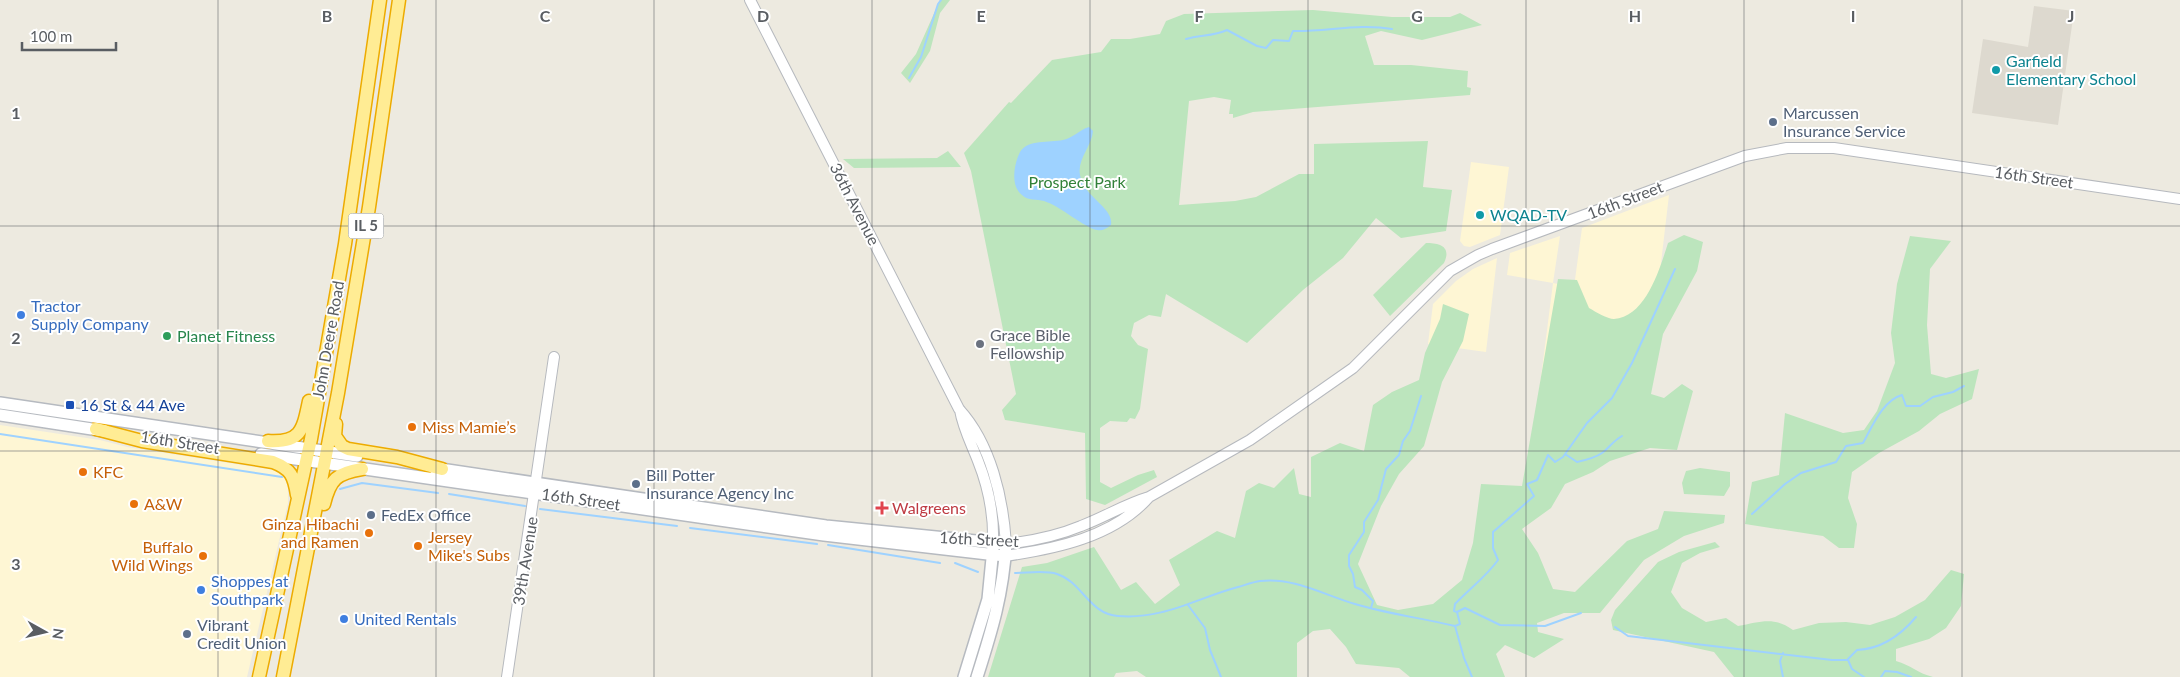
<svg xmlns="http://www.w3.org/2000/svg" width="2180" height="677" viewBox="0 0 2180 677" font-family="Lato,sans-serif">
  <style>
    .commercial { fill: #fef6d4 }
    .education { fill: #ddd9cf }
    .green { fill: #bce5bd }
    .water { fill: #9ed2ff }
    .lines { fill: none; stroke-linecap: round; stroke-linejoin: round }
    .stream { stroke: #9ed2ff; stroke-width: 2 }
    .tertiary-casing { stroke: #b6b9be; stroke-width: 12 }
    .secondary-casing { stroke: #b6bac0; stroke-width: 14 }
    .trunk-casing { stroke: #edab00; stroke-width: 15 }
    .tertiary { stroke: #fff; stroke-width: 10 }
    .secondary { stroke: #fff; stroke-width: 11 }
    .trunk { stroke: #ffec94; stroke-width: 12 }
    .grid { fill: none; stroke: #595d62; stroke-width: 1; stroke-opacity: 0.55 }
    .culture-dot { fill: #0f9aa8; stroke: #fff; stroke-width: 2 }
    .service-dot { fill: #5c6f8a; stroke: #fff; stroke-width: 2 }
    .shop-dot { fill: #3f7fe0; stroke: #fff; stroke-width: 2 }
    .leisure-dot { fill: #2e9e5b; stroke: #fff; stroke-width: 2 }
    .worship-dot { fill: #6b7280; stroke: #fff; stroke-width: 2 }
    .transit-dot { fill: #1a4fb4; stroke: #fff; stroke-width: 2 }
    .food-dot { fill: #e8710a; stroke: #fff; stroke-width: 2 }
    .health-dot { fill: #e0444e; stroke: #fff; stroke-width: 2 }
    .labels { text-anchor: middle; stroke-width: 4; stroke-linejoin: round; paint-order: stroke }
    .shield { fill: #fff; stroke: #8b8e91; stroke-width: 1 }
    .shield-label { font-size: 15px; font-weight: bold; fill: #595d62 }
    .culture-label { font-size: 16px; fill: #0d838f; stroke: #fff; text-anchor: start }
    .service-label { font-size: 16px; fill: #4e5e75; stroke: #fff; text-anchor: start }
    .street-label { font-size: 16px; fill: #595d62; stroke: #fff }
    .park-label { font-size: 16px; fill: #318138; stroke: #fff }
    .shop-label { font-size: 16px; fill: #366cbe; stroke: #fff; text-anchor: start }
    .worship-label { font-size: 16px; fill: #5b616d; stroke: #fff; text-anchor: start }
    .leisure-label { font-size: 16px; fill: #27864d; stroke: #fff; text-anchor: start }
    .transit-label { font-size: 16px; fill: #164399; stroke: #fff; text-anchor: start }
    .food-label { font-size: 16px; fill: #c56008; stroke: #fff; text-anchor: start }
    .health-label { font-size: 16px; fill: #be3a42; stroke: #fff; text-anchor: start }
    .grid-label { font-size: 16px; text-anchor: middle; font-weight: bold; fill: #595d62; stroke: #fff; stroke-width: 4; stroke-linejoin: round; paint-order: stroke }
  </style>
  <rect width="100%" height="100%" fill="#edeae0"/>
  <path class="commercial" d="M1471,162L1509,167L1500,235L1470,247L1464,246L1460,241Z
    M1669,195L1655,314L1534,432L1553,283L1507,275L1510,253L1560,236L1553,283L1574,287L1582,228Z
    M1497,258L1486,352L1428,344L1433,304L1456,281L1473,269Z
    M0,425L100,440L127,447L274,470L288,480V503L247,677H0Z"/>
  <path class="education" d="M2034,6L2074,11L2058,125L1972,113L1983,39L2028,47Z"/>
  <path class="green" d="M940,0H950L940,13L930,51L910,83L901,73L916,54Z
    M1313,10L1392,17H1450L1460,13L1482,25L1422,40L1381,31L1365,36L1374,65H1411L1468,71L1467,87L1471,88L1470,95L1253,112L1233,118V114H1229L1231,100L1214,97L1189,101L1179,205L1235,201L1256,197L1299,174H1314V144L1428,141L1423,187L1452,190L1446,231L1401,238L1376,218L1343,258L1303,290L1247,343L1166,294L1161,317L1149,315L1134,323L1131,336L1138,345L1148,349L1140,409L1135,419L1130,418L1127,422L1110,421L1100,428V482L1111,488L1138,475L1154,470L1157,477L1105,505L1086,499L1085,433L1005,420L1002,410L1016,394L971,171L964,153L1009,102L1011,103L1052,60L1101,52L1111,39H1130L1160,34L1166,21L1184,14Z
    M948,151L961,167L854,168L843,159L937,158Z
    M1684,235L1703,242L1697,271L1663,334L1651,394L1664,398L1682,384L1693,391L1677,450L1650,448L1610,461L1593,472L1565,484L1551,508L1522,529L1538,553L1553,589L1575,592L1627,541L1658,529L1664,511L1725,515L1724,523L1684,536L1644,560L1600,613H1564L1537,623L1538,632L1564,639L1534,658L1505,645L1496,654L1505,677H1410L1399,668L1356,664L1346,647L1330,629L1313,631L1297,643V677H1146L1137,671L1116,673L1114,677H988L1022,567L1047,563L1094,547L1121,590L1136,582L1155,604L1180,585L1169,560L1217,531L1235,538L1246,491L1259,483L1274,488L1294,468L1299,494L1311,497V457L1340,443L1364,451L1373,405L1392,392L1419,380L1425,353L1440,319L1443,304L1469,314L1463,341L1442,382L1424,446L1399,474L1381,506L1358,564L1377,605L1398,610L1433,604L1462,580L1473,543L1481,484L1522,486L1558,279L1577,280L1589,308C1596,312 1607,319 1614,319C1646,317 1660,268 1668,243Z
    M1910,236L1951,241L1930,269L1927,325L1931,374L1946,378L1979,369L1972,399L1940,414L1919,431L1879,453L1852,472L1848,498L1857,524L1854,548H1839L1823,536L1745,524L1752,482L1779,475L1785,413L1843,433L1864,430L1877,411L1895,363L1891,333L1897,284Z
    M1426,243C1439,243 1452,246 1444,263L1390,316L1373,295Z
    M1700,468L1730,472V486L1724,496L1684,494L1682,483L1686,471Z
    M1715,542L1720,547L1700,553L1682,563L1671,592L1682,608L1706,622L1726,618L1738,626C1760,622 1774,616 1793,630L1819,623L1846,622L1870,625L1895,617L1925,600L1951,570L1964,574L1961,606L1946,628L1929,639L1896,649V661C1911,665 1917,673 1933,677H1734L1714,652L1613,630L1611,620L1615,610L1658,562L1679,552Z"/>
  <path class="water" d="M1089,127L1093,131C1092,146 1077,159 1080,175C1084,198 1114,207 1111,225C1106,229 1103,231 1097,230C1085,228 1060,206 1044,201C1037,199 1028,201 1022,195C1010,186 1014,164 1020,152C1028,139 1049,143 1063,140C1073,138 1079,130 1089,127Z"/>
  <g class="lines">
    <path class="stream" d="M1186,39C1200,35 1214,36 1227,30L1257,46L1266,48L1273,40L1289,41L1293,31C1326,32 1359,23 1392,29
      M909,78L921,57L938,4L941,0
      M0,434L282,477
      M1565,454L1577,462C1586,460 1595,458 1602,453C1609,448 1613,441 1622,436
      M340,489L362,483L438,493
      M449,494L525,506
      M540,509L677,526
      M1752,514L1785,484L1801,473L1836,462L1846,446L1863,443C1872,427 1883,400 1902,395L1906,406H1920L1933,397L1953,392L1964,386
      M690,528L817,544
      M828,545L940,563
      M955,563L978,572
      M1015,573C1028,573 1045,570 1057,574C1082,582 1089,614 1118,616C1162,620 1197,598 1238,587C1245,585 1253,582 1260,581C1294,577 1324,595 1355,604C1388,614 1422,618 1455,626L1460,624L1457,612L1465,608L1500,625L1545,626L1581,613
      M1188,605L1205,628L1210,650L1221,677
      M1371,608L1373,601L1362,590L1355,587L1353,574L1349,566V555L1364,532V522L1378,500L1386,469L1399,455L1403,441L1410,431L1421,396
      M1457,612L1454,611L1455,604C1469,589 1486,577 1498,560L1493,548V532L1534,496L1527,484L1537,480L1548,455L1555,462L1563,457L1587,423L1612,398L1632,363L1675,269
      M1455,626L1464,658L1472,677
      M1615,627L1628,636L1832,660H1848L1852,669L1864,677
      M1848,659L1857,650C1881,649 1900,636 1916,617
      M1783,677L1780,661L1783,653
      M1881,677L1885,671L1897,672L1911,677"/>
    <g class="tertiary-casing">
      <path id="tertiary" d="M750,0L959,409C991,444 1003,498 1006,544C1032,541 1057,536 1081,526C1105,517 1125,504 1149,497L1250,440L1353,368L1450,271L1478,255L1492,249L1745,156L1787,148H1834L2180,199
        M960,410C963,428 971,443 978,461C988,486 994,516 993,544
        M1005,556C1055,549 1114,537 1149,497
        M507,677L554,357"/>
    </g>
    <g class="secondary-casing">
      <path id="secondary" d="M0,403L357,456
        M0,415L105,431
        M261,454L824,535L1005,556
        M434,468L826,526L1006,544C1003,594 992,630 977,677
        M964,677L988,599L993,548"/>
    </g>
    <g class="trunk-casing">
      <path id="trunk" d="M336,424L335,436L342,446L348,449L397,457L442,469
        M96,429L142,441L273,462C291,469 294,476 297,495
        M268,441C301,443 303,430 309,401
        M324,504C330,479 337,473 362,469
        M259,677L311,439L345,244L380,0
        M283,677L338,393L369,207L399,0"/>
    </g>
    <use href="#tertiary" class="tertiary"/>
    <use href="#secondary" class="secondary"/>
    <use href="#trunk" class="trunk"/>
  </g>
  <path class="grid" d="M218,0V677M436,0V677M654,0V677M872,0V677M1090,0V677M1308,0V677M1526,0V677M1744,0V677M1962,0V677M0,226H2180M0,451H2180"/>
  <g class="culture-dot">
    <circle cx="1996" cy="70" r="5"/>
    <circle cx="1480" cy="215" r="5"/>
  </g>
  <g class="service-dot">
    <circle cx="1773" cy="122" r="5"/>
    <circle cx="636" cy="484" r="5"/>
    <circle cx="371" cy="515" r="5"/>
    <circle cx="187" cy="634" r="5"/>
  </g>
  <g class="shop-dot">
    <circle cx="21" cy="315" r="5"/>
    <circle cx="201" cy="590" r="5"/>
    <circle cx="344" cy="619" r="5"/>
  </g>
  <circle class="leisure-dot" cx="167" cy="336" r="5"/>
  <circle class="worship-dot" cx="980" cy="344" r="5"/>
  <rect class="transit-dot" x="65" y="400" width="10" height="10" rx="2.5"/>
  <g class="food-dot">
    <circle cx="412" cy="427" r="5"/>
    <circle cx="83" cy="472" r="5"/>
    <circle cx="134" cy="504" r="5"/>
    <circle cx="369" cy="533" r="5"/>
    <circle cx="418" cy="546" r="5"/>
    <circle cx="203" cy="556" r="5"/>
  </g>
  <path class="health-dot" d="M879.5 500.5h5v5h5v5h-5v5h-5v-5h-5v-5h5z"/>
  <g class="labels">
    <rect class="shield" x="348.5" y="213.5" width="35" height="25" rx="4"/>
    <g class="shield-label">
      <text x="366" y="231">IL 5</text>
    </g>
    <g class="culture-label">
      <text x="2006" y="67">Garfield<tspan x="2006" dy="18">Elementary School</tspan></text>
      <text x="1490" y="221">WQAD-TV</text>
    </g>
    <g class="service-label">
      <text x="1783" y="119">Marcussen<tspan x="1783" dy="18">Insurance Service</tspan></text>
      <text x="646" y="481">Bill Potter<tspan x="646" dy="18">Insurance Agency Inc</tspan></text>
      <text x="381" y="521">FedEx Office</text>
      <text x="197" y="631">Vibrant<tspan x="197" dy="18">Credit Union</tspan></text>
    </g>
    <g class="street-label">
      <text transform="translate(2034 177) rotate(8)" y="6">16th Street</text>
      <text transform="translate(1625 200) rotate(-21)" y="6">16th Street</text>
      <text transform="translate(855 204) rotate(63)" y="6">36th Avenue</text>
      <text transform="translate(328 340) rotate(-80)" y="6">John Deere Road</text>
      <text transform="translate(180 442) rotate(9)" y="6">16th Street</text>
      <text transform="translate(581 499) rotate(8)" y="6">16th Street</text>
      <text transform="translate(979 539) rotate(3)" y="6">16th Street</text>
      <text transform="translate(525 561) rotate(-81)" y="6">39th Avenue</text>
    </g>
    <g class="park-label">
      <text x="1077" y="188">Prospect Park</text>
    </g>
    <g class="shop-label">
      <text x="31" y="312">Tractor<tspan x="31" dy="18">Supply Company</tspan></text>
      <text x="211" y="587">Shoppes at<tspan x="211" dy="18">Southpark</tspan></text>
      <text x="354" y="625">United Rentals</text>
    </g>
    <g class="worship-label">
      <text x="990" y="341">Grace Bible<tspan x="990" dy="18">Fellowship</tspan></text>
    </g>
    <g class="leisure-label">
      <text x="177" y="342">Planet Fitness</text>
    </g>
    <g class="transit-label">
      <text x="80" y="411">16 St &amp; 44 Ave</text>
    </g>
    <g class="food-label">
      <text x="422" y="433">Miss Mamie’s</text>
      <text x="93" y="478">KFC</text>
      <text x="144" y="510">A&amp;W</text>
      <text x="359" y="530" text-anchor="end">Ginza Hibachi<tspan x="359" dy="18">and Ramen</tspan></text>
      <text x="428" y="543">Jersey<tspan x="428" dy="18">Mike's Subs</tspan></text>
      <text x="193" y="553" text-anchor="end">Buffalo<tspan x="193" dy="18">Wild Wings</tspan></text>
    </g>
    <g class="health-label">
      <text x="892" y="514">Walgreens</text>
    </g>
  </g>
  <g class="grid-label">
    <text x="327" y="22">B</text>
    <text x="545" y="22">C</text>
    <text x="763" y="22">D</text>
    <text x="981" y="22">E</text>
    <text x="1199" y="22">F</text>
    <text x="1417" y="22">G</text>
    <text x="1635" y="22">H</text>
    <text x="1853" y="22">I</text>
    <text x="2071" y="22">J</text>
    <text x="16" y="119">1</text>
    <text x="16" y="344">2</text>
    <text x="16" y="570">3</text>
  </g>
  <g transform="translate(45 632) rotate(98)" stroke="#ffffff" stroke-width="4" paint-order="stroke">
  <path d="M0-4L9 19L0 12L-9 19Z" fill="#595d62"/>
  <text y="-8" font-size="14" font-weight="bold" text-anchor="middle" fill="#595d62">N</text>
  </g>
  <path d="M22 42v8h94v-8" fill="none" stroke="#595d62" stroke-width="2.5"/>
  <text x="30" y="42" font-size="15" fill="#595d62" stroke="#ffffff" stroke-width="4" paint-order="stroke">100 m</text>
</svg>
